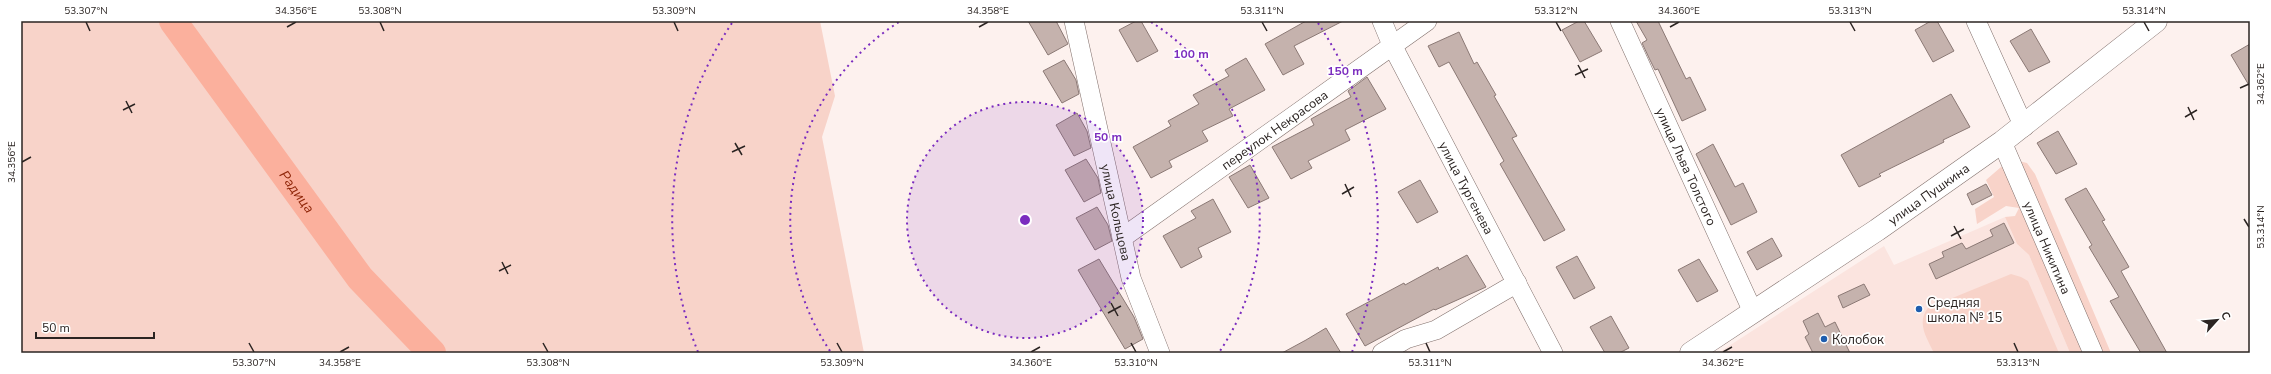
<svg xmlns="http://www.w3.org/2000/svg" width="2271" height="374" viewBox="0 0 2271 374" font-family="'Nunito Sans',sans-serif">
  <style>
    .built { fill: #fbe4df }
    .green { fill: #f8d3c9 }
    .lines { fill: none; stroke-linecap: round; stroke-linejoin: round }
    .river { stroke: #fbb09d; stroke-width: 28 }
    .building { fill: #c5b2ad; stroke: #8b7975 }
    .street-casing { stroke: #82716d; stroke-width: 20 }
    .secondary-casing { stroke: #82716d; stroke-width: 23 }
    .street { stroke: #fff; stroke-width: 19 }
    .secondary { stroke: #fff; stroke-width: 22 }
    .ticks { fill: none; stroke: #2b2422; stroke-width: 1.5 }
    .ring { fill: none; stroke: #7b2cbf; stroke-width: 2; stroke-dasharray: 2 4 }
    .poi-dot { fill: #1e5dae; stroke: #fff; stroke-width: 1.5 }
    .labels { text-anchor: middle; stroke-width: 3.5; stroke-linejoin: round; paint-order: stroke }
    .street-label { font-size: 13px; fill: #2b2422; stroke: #fff }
    .poi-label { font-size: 13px; fill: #2b2422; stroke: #fff; text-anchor: start }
    .water-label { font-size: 14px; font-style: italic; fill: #90270a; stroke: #fff }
    .centre { fill: #7b2cbf; stroke: #fff; stroke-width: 2 }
    .ring-label { font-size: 12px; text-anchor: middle; font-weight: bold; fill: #7b2cbf; stroke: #fff; stroke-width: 3.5; stroke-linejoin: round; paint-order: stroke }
    .neatline { fill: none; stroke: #2b2422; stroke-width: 1.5 }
    .ticks-label { font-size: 10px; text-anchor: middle; fill: #2b2422 }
  </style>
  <rect width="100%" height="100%" fill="#fdf1ee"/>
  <path class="built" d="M2005,217L2017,244L2029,255L2070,353H1718L1884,246L1894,265Z"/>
  <path class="green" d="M21,21H820L835,96L822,137L864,353H21Z
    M2014,160L2027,163L2035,174L2111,353H2070L2029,255L2017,244L2005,217L2015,216L2019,208L2006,206L1977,224L1975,209L1994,197L1986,180L2001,167Z
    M2011,274L2021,277L2028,281L2059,353H1934C1927,338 1916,323 1928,308Z"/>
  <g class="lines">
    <path class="river" id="s1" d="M173,21L360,278L432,353"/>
  </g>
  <path class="building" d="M1028,21H1056L1068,44L1048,55Z
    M1136,21H1141L1158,51L1137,62L1119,30Z
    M1306,21H1343L1294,46L1304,64L1283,75L1265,44Z
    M1579,21H1584L1602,51L1580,62L1562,30Z
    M1636,21H1658L1686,79L1690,77L1706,110L1682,121L1658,69L1655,70L1650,60L1642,43L1647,40Z
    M1931,21H1937L1954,51L1933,62L1915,30Z
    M2031,29L2050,62L2029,72L2010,41Z
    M1459,32L1474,64L1477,62L1496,95L1494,96L1517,136L1512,138L1565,230L1544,241L1500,164L1504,161L1449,62L1439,67L1428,46Z
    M2250,44V87L2231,55Z
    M1246,58L1265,90L1229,109L1233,116L1202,131L1208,141L1169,161L1172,167L1151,178L1133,147L1171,126L1168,121L1199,104L1193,95L1229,76L1225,70Z
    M1064,60L1076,80L1079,94L1062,103L1043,71Z
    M1367,77L1386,109L1345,130L1350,140L1308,161L1312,168L1291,179L1272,147L1314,125L1311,119L1351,97L1348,91Z
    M1951,94L1970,127L1943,140L1944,142L1879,174L1881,176L1859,187L1841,155Z
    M1077,113L1087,131L1091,148L1074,156L1056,125Z
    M2058,131L2077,164L2056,174L2037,143Z
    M1713,144L1735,187L1743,183L1757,212L1731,225L1696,154Z
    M1086,159L1098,178L1101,193L1084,202L1065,170Z
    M1250,165L1269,198L1248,208L1229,177Z
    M1420,180L1438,212L1417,223L1398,192Z
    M1986,184L1992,195L1972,205L1967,194Z
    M2086,188L2105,220L2102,221L2129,267L2121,271L2167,353H2141L2110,301L2119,297L2089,247L2092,245L2065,199Z
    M1213,199L1231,232L1198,248L1202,257L1181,268L1163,236L1196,218L1191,211Z
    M1097,207L1108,225L1112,241L1095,250L1076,218Z
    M2004,223L2014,243L1936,279L1929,264L1944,257L1942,252L1962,243L1966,249L1993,236L1990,230Z
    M1772,238L1782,256L1757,270L1747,252Z
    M1467,255L1486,287L1435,310L1434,309L1365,346L1346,314L1404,283L1405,285L1438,267L1439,270Z
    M1577,256L1595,288L1574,299L1556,267Z
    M1099,259L1134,317L1143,339L1125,349L1078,270Z
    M1699,259L1718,291L1697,302L1678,270Z
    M1864,284L1870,295L1843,308L1838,296Z
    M1818,313L1825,327L1835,322L1850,353H1813L1805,337L1809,334L1803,321Z
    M1611,316L1629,348L1619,353H1605L1590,327Z
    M1326,328L1341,353H1282L1306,340Z"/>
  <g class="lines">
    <g class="street-casing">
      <g id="street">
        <path id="s2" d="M1074,21L1131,278L1160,353"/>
        <path id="s3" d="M1382,21L1392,45L1553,353"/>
        <path id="s4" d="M1620,21L1753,312"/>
        <path d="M1976,21L2024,127"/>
        <path id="s5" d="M2002,142L2093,353"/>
        <path id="s6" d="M1122,238L1427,21"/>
        <path d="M1382,353L1406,339L1436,330L1517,283"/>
      </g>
    </g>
    <g class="secondary-casing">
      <g id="secondary">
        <path id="s7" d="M1691,353L1877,230L2002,142L2156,21"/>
      </g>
    </g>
    <use href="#street" class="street"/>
    <use href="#secondary" class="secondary"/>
  </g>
  <path class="ticks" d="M86,22L90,31M380,22L384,31M674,22L678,31M1262,22L1267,31M1556,22L1561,31M1850,22L1855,31M2144,22L2149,31M287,27L296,22M979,27L988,22M1670,27L1679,22M1578,65L1585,78M1575,75L1588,69M2240,88L2249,84M126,101L132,113M2188,107L2194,120M123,110L135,104M2185,117L2197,110M735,143L742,155M732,152L745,146M22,162L31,157M1345,184L1351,197M1342,194L1354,187M2244,219L2249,227M1954,226L1961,239M1951,236L1964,229M502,262L508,274M499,271L511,265M1111,303L1118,316M1108,313L1121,306M249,343L254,352M543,343L548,352M837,343L842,352M1131,343L1136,352M1426,343L1430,352M2014,343L2018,352M340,352L349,347M1031,352L1040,347M1723,352L1732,347"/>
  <circle cx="1025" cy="220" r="118" fill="#7b2cbf" fill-opacity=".12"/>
  <g class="ring">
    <circle cx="1025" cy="220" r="118"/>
    <path d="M830 351A235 235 0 0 1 899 22M1151 22A235 235 0 0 1 1220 351"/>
    <path d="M698 352A353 353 0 0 1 732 23M1318 23A353 353 0 0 1 1352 352"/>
  </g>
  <g class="poi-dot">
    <circle cx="1919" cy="309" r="4"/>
    <circle cx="1824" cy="339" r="4"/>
  </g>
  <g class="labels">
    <g class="street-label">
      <text dy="5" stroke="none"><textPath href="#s6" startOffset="187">переулок Некрасова</textPath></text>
      <text dy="5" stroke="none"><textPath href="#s4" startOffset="160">улица Льва Толстого</textPath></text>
      <text dy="5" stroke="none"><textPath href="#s3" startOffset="187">улица Тургенева</textPath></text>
      <text dy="5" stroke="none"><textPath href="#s7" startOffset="286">улица Пушкина</textPath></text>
      <text dy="5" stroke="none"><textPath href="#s2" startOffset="196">улица Кольцова</textPath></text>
      <text dy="5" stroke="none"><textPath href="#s5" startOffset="115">улица Никитина</textPath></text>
    </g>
    <g class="poi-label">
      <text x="1927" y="307">Средняя<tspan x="1927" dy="15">школа № 15</tspan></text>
      <text x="1832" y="344">Колобок</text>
    </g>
    <g class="water-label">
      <text dy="5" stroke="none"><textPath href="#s1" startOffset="211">Радица</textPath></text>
    </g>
  </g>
  <circle cx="1025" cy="220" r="6" class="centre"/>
  <g class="ring-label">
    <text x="1191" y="58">100 m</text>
    <text x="1345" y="75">150 m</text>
    <text x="1108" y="141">50 m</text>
  </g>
  <rect width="2271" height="374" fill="none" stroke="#ffffff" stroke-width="44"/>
  <g transform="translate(2217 320) rotate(63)" stroke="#ffffff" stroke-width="3" paint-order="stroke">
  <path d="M0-3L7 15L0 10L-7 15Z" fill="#2b2422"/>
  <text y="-6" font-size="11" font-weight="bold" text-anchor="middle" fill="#2b2422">С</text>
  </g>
  <path d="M36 332v6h118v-6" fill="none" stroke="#2b2422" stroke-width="2"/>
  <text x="42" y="332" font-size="12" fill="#2b2422" stroke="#ffffff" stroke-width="3" paint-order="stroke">50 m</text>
  <rect x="22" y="22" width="2227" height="330" class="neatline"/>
  <g class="ticks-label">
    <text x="86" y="14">53.307°N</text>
    <text x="296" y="14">34.356°E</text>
    <text x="380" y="14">53.308°N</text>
    <text x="674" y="14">53.309°N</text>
    <text x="988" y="14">34.358°E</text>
    <text x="1262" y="14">53.311°N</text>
    <text x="1556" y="14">53.312°N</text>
    <text x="1679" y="14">34.360°E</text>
    <text x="1850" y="14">53.313°N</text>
    <text x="2144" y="14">53.314°N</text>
    <text transform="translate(2260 84) rotate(-90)" y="4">34.362°E</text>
    <text transform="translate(11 162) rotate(-90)" y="4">34.356°E</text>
    <text transform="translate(2260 227) rotate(-90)" y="4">53.314°N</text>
    <text x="254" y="366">53.307°N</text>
    <text x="340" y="366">34.358°E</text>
    <text x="548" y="366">53.308°N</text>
    <text x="842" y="366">53.309°N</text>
    <text x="1031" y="366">34.360°E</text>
    <text x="1136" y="366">53.310°N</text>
    <text x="1430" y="366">53.311°N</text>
    <text x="1723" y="366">34.362°E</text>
    <text x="2018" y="366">53.313°N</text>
  </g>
</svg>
